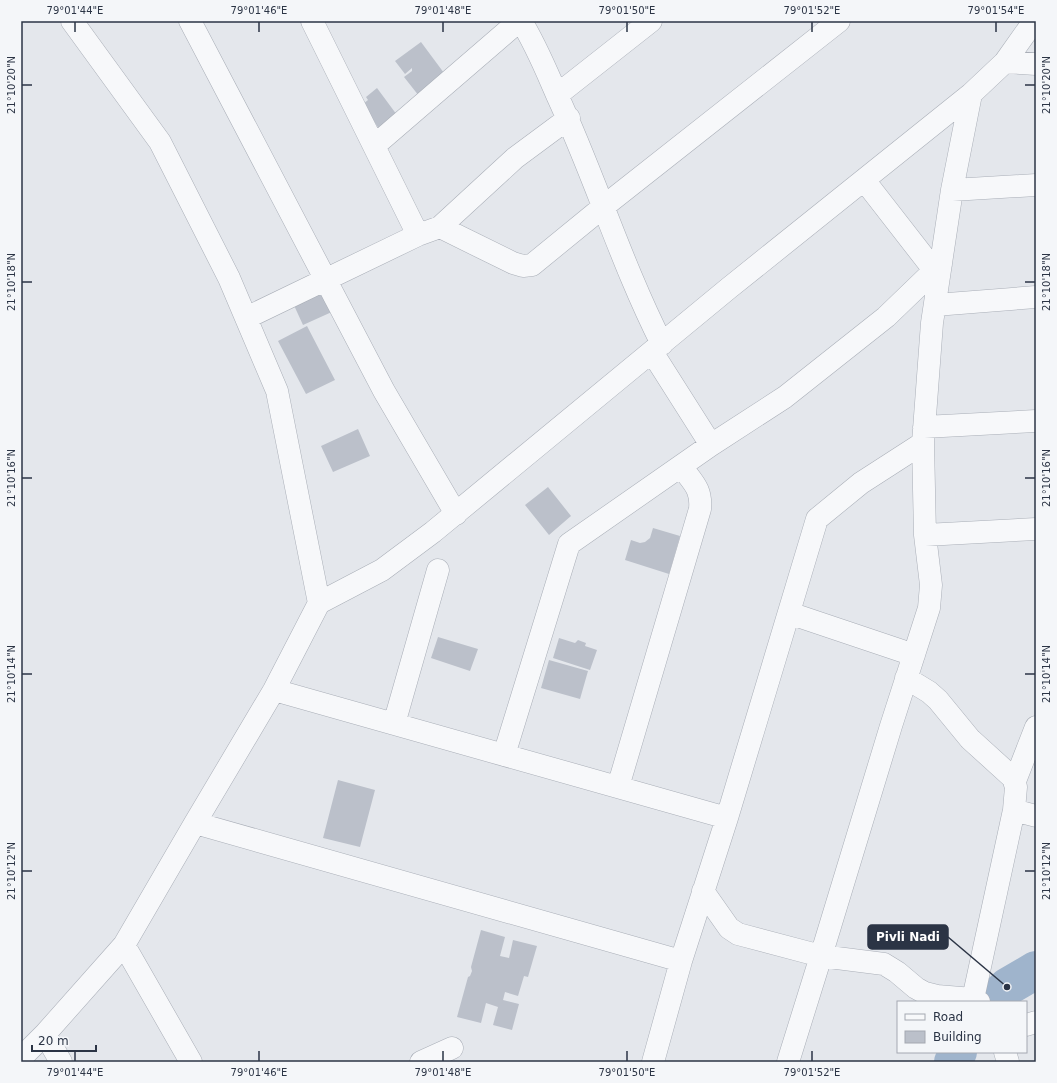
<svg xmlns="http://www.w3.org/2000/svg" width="1057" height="1083" viewBox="0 0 1057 1083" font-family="'DejaVu Sans',sans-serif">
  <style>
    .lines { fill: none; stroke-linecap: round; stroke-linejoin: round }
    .river { stroke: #9fb4cc; stroke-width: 38 }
    .building { fill: #bbc0ca }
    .minor-casing { stroke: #a9aeb7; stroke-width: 23 }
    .minor { stroke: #f7f8fa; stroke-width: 22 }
    .ticks { fill: none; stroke: #2b3445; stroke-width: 1.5 }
    .leader { fill: none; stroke: #2b3445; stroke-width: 1.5 }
    .callout-dot { fill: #2b3445; stroke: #f4f6f9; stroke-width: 1.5 }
    .callout { fill: #2b3445; stroke: #2b3445; stroke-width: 1.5 }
    .callout-label { font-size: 12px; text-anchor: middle; font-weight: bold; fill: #fff }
    .neatline { fill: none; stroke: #2b3445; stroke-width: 1.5 }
    .ticks-label { font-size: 10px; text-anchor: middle; fill: #2b3445 }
  </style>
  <rect width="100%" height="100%" fill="#e4e7ec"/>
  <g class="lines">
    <path class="river" d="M991,1002L1007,987L1036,970
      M953,1062L958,1052"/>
  </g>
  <path class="building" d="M421,42L444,73L419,96L404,77L412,71V68L405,74L395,61Z
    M377,88L397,115L379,129L363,104L368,100L366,97Z
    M323,287L334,311L303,325L292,301Z
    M307,326L335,380L306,394L278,341Z
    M358,429L370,456L333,472L321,446Z
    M548,487L571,516L549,535L525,505Z
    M653,528L680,536L669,574L625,560L631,540L640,543L645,542L650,538Z
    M438,637L478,649L470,671L431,658Z
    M559,638L575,643L578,640L586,643L585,646L597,650L590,670L553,658Z
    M549,660L588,671L580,699L541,688Z
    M338,780L375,790L360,847L323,838Z
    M481,930L505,937L500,956L509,958L513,940L537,946L528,977L524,976L518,996L505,992L503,1000L519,1004L512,1030L493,1025L498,1007L486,1003L481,1023L457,1017L468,977L470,976L472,971L471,967Z"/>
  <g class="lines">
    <g class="minor-casing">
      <path id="minor" d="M190,21L384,391L456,514
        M312,21L418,235
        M521,21C536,45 546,70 557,95C595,177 621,263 662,344
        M1005,62L1036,64
        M557,95L651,21
        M374,146L519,21
        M864,180L934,270
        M952,190L1036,185
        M440,227L515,158L569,118
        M935,305L1036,297
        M246,318L418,235L440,227L513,263L523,266L532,265L603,207L839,21
        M652,352L711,445L785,397L886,317L941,264
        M924,427L1036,421
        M925,535L1036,529
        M319,603L382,570L433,532L729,288L971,94
        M789,613L914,655
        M906,678L929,692L938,700L970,739L1013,778L1016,787L1014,810
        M274,690L727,818
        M394,724L438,570
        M504,755L569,544L711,445
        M1015,781L1036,727
        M618,787L700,509C702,488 692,482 681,466
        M195,823L681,961
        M703,891L729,928L738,934L821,956L884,964L897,972L916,988L925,993L937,996L973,999L979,1002
        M124,945L191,1062
        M973,999L1014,810L1036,816
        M1026,1025L1036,1022
        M45,1034L61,1062
        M1005,1052L1008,1062
        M21,1058L45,1034L124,945L195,823L274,690L319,603L277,391L229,278L160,142L72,21
        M421,1062L452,1048
        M653,1062L681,961L727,818L817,519L861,483L923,443L932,323L952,190L971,94L1005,62L1034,21
        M788,1062L821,956L891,726L929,608L931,585L925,535L923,443"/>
    </g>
    <use href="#minor" class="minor"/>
  </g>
  <path class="ticks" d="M75,22V32M259,22V32M443,22V32M627,22V32M812,22V32M996,22V32M22,85H32M1025,85H1035M22,282H32M1025,282H1035M22,478H32M1025,478H1035M22,674H32M1025,674H1035M22,871H32M1025,871H1035M75,1051V1061M259,1051V1061M443,1051V1061M627,1051V1061M812,1051V1061"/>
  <path class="leader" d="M1007 987L948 937"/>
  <circle class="callout-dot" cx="1007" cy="987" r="4"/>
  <rect class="callout" x="868" y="925" width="80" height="24" rx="4"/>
  <g class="callout-label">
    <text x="908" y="941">Pivli Nadi</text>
  </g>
  <rect width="1057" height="1083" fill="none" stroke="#f4f6f9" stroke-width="44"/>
  <rect x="897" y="1001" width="130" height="52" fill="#f4f6f9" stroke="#a4a8b1"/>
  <rect x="905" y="1014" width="20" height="6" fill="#f7f8fa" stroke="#a4a8b1"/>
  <text x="933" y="1021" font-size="12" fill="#2b3445">Road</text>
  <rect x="905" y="1031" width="20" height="12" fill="#bbc0ca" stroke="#a4a8b1"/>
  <text x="933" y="1041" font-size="12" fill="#2b3445">Building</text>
  <path d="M32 1045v6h64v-6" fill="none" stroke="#2b3445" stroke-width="2"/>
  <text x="38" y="1045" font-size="12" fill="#2b3445" stroke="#f4f6f9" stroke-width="3" paint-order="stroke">20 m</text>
  <rect x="22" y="22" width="1013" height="1039" class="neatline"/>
  <g class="ticks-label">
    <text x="75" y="14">79°01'44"E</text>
    <text x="259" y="14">79°01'46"E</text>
    <text x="443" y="14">79°01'48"E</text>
    <text x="627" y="14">79°01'50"E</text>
    <text x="812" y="14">79°01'52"E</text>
    <text x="996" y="14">79°01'54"E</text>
    <text transform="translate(11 85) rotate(-90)" y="4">21°10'20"N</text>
    <text transform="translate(1046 85) rotate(-90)" y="4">21°10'20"N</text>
    <text transform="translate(11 282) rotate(-90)" y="4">21°10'18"N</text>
    <text transform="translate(1046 282) rotate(-90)" y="4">21°10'18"N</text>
    <text transform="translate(11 478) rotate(-90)" y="4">21°10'16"N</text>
    <text transform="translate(1046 478) rotate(-90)" y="4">21°10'16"N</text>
    <text transform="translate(11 674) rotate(-90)" y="4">21°10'14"N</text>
    <text transform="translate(1046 674) rotate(-90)" y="4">21°10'14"N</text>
    <text transform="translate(11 871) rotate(-90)" y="4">21°10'12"N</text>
    <text transform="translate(1046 871) rotate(-90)" y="4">21°10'12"N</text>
    <text x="75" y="1076">79°01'44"E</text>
    <text x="259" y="1076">79°01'46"E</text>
    <text x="443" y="1076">79°01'48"E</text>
    <text x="627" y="1076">79°01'50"E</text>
    <text x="812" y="1076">79°01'52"E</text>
  </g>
</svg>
